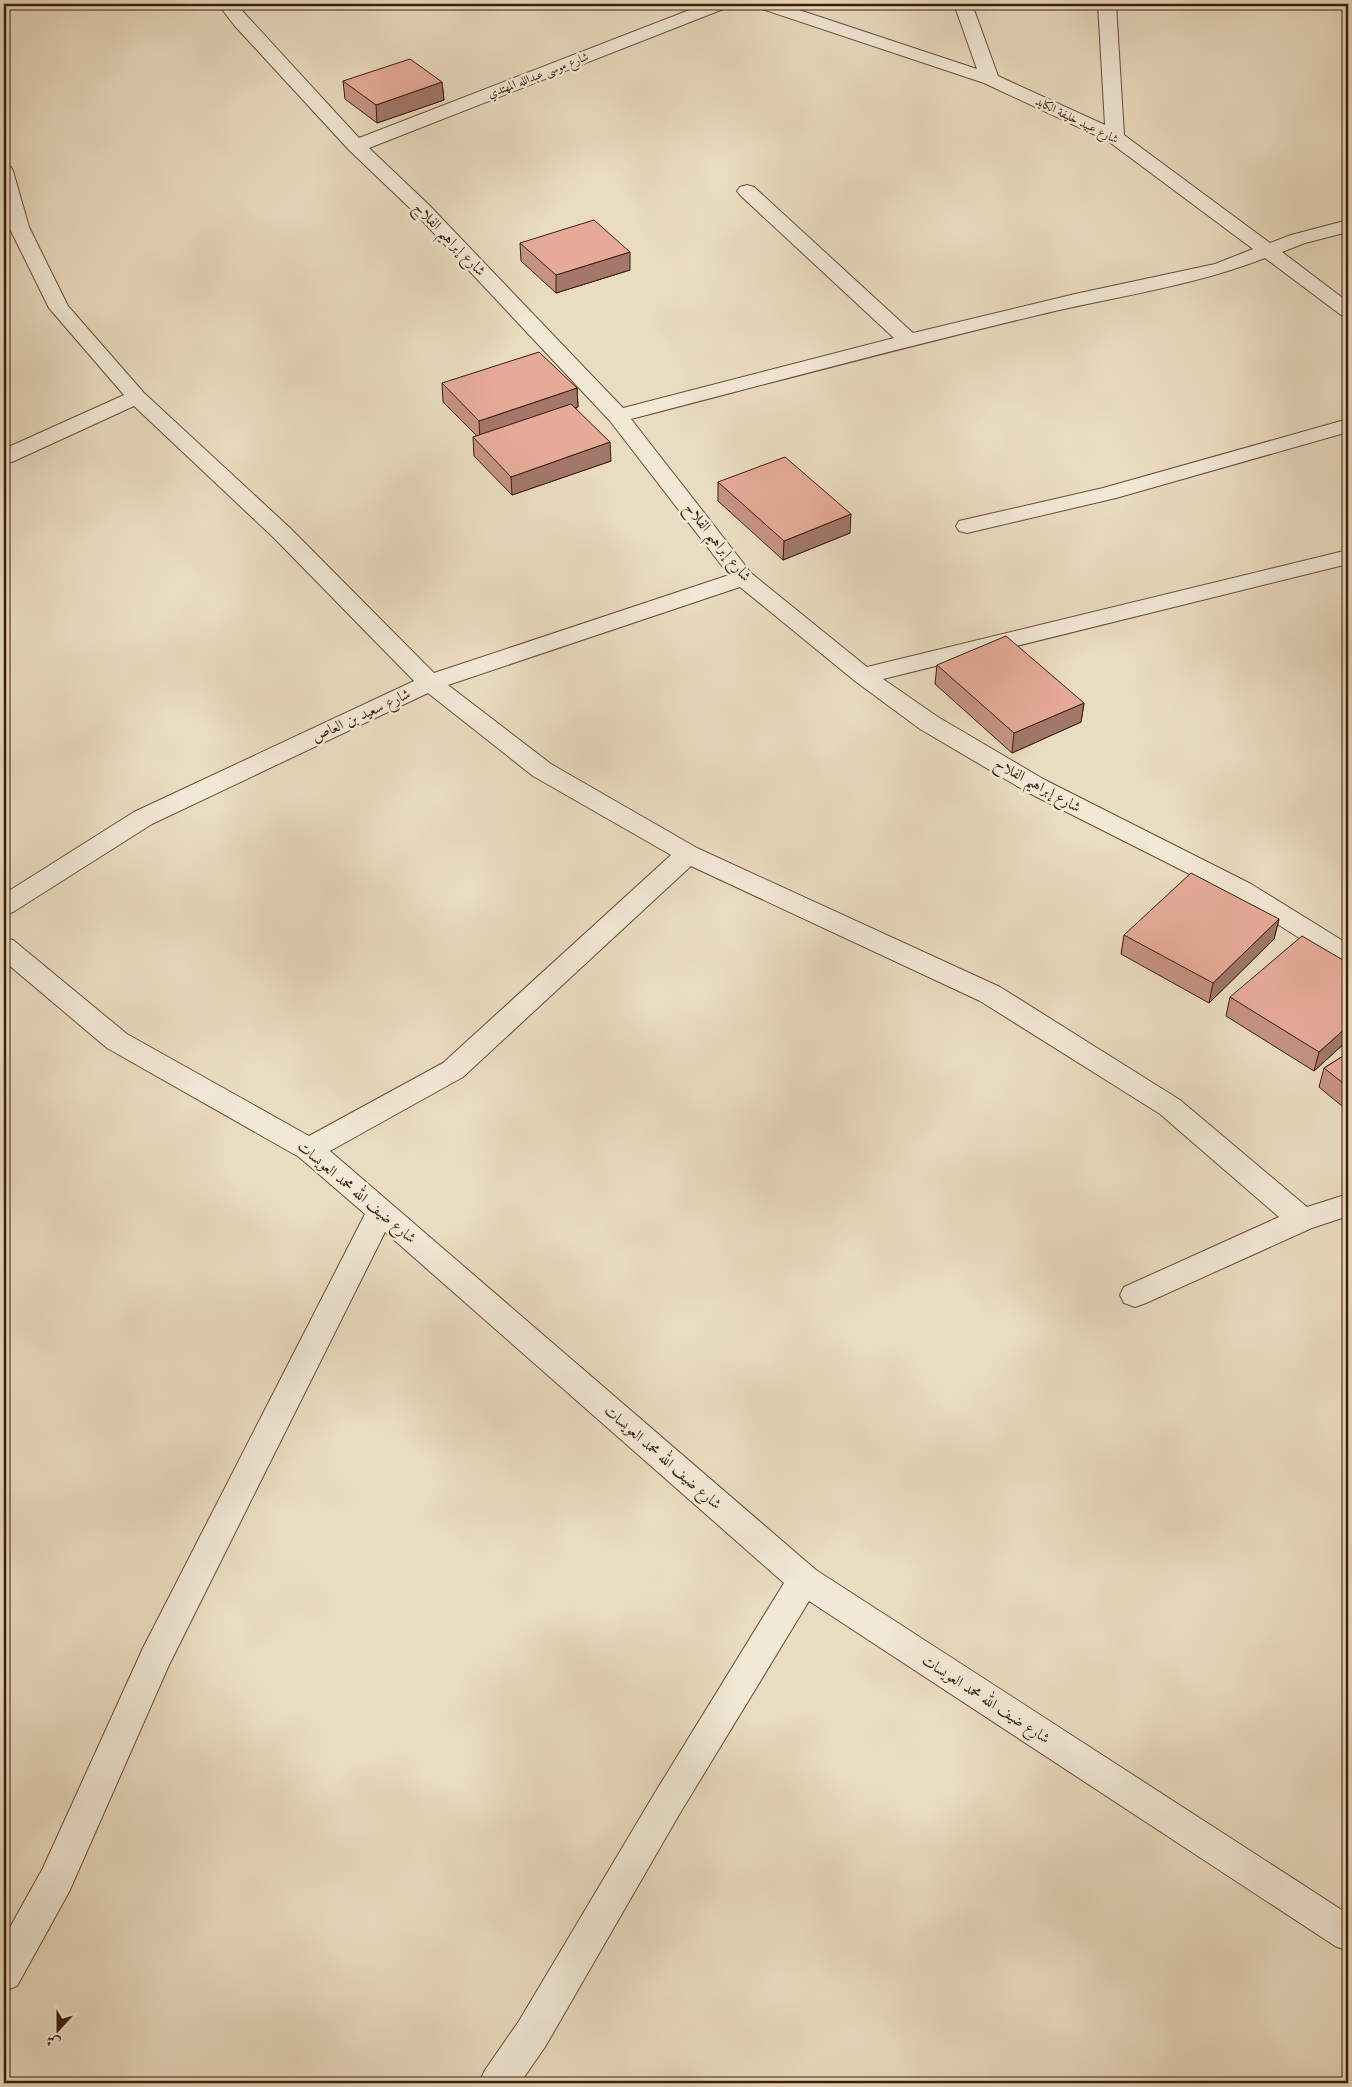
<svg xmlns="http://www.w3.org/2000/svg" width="1352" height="2087" viewBox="0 0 1352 2087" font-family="'Libre Caslon Text',Amiri,serif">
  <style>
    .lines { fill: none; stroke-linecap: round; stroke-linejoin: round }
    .minor-casing { stroke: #684d37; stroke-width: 2 }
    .minor { fill: #f1e8d6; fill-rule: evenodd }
    .wall { fill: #c69383; stroke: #3c1d09 }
    .shaded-wall { fill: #a1786a; stroke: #3c1d09 }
    .building { fill: #e6ab98; stroke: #3c1d09 }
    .labels { text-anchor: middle; stroke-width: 5; stroke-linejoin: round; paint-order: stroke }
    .far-street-label { font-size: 12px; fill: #3c1d09; stroke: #f1e8d6 }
    .street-label { font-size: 15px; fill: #3c1d09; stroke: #f1e8d6 }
  </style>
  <rect width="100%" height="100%" fill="#eadcc0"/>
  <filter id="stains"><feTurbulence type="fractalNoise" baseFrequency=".004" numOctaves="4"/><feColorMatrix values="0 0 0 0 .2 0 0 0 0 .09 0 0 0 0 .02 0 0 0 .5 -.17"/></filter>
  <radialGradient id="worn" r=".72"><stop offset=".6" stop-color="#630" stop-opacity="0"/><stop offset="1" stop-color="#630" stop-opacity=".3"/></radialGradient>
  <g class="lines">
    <g class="minor-casing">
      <path id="minor" d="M218,4H236L359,138L705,4H729L726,8L369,148L429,205L623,408L894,338L740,195L737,191L740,187L747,185L754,187L913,333L1075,294L1215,264L1253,249L1108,141L984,83L759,8L756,4H781L977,69L954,4H972L998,76L1105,125L1098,4H1116L1124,135L1270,243L1291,235L1348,220V232L1305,243L1282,252L1348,302V317L1341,315L1265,258C1191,287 1111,297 1034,316C900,348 766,384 631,419L751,573L867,667L1348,550V564L883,679L938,717L1045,780L1251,884L1348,944V965L1339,963L1233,896L1027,792L920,729L855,681L740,587L448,685L551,764L697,848L1000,987L1180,1100L1307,1207L1348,1194V1216L1312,1228L1146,1303L1135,1307L1124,1303L1120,1295L1124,1287L1279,1217L1160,1114L980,1001L691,866L463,1077L330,1151L816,1570L1348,1914V1951L1335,1946L809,1601L680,1813L545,2047L520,2083H479L485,2070L519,2021L656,1791L784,1583L385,1232L169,1665L69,1892L17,1986L4,1991V1938L43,1868L143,1648L365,1214L299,1157L107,1048L4,961V938L13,940L127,1034L309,1136L443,1063L671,855L533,776L428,693L152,824L13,912L4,915V894L134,812L414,681L274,538L134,406L12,462L4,463V449L124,395L49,308L9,227L4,206V165L11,167L13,171L29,227L68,306L144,393L290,528L434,673L729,575L610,421L415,213L349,150L234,25Z
        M1348,419V432L1116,498L967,533L959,531L956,526L959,521L1103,488Z"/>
    </g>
    <use href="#minor" class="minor"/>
  </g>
  <path class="wall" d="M343,81L442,82L444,100L377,123L345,99Z
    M520,243L630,270L556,293L521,261Z
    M442,383L577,388L578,407H575L611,461L512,495L474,456L473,437L477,436L443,402Z
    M718,482L850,533L783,560L718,501Z
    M937,665L1084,703L1081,722L1012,753L935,684Z
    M1279,919L1274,939L1209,1003L1121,954L1124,935Z
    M1348,963V1040L1314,1071L1226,1016L1230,997Z
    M1348,1053V1111L1319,1087L1324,1068Z"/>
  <path class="shaded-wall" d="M442,82L444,100L377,123L376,105Z
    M630,252V270L556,293V275Z
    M577,388L578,407L480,439L479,421Z
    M610,442L611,461L512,495L511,477Z
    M851,514L850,533L783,560L784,541Z
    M1084,703L1081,722L1012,753L1014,733Z
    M1279,919L1274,939L1209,1003L1213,983Z
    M1348,1026V1040L1314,1071L1319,1052Z"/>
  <path class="building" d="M410,59L442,82L376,105L343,81Z
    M594,220L630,252L556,275L520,243Z
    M539,352L577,388L479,421L442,383Z
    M571,404L610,442L511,477L473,437Z
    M785,457L851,514L784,541L718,482Z
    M1006,636L1084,703L1014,733L937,665Z
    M1191,873L1279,919L1213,983L1124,935Z
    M1302,936L1348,963V1026L1319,1052L1230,997Z
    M1348,1053V1087L1324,1068Z"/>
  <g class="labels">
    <g class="far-street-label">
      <text transform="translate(538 75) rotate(-21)" y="4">شارع موسى عبدالله المهتدي</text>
      <text transform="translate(1077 120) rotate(26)" y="4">شارع عبيد خليفة الكايد</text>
    </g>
    <g class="street-label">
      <text transform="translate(450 239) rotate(46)" y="5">شارع إبراهيم الفلاح</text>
      <text transform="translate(718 542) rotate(51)" y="5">شارع إبراهيم الفلاح</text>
      <text transform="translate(361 715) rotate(-25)" y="5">شارع سعيد بن العاص</text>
      <text transform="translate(1038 785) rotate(29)" y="5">شارع إبراهيم الفلاح</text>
      <text transform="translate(357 1192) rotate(40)" y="5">شارع ضيف الله محمد العويسات</text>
      <text transform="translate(663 1457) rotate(41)" y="5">شارع ضيف الله محمد العويسات</text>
      <text transform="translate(986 1699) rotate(33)" y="5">شارع ضيف الله محمد العويسات</text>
    </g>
  </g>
  <rect width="1352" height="2087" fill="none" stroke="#eadcc0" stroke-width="20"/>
  <rect x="5" y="5" width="1342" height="2077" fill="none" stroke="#3c1d09" stroke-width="2.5"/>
  <rect x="10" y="10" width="1332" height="2067" fill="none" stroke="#3c1d09"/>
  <g transform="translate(58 2030) rotate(201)" stroke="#f1e8d6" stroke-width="4" paint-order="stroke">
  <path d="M0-4L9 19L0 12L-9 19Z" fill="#3c1d09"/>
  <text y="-8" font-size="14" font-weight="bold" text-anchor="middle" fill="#3c1d09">ش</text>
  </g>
  <rect width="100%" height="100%" filter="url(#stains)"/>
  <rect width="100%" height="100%" fill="url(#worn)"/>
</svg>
